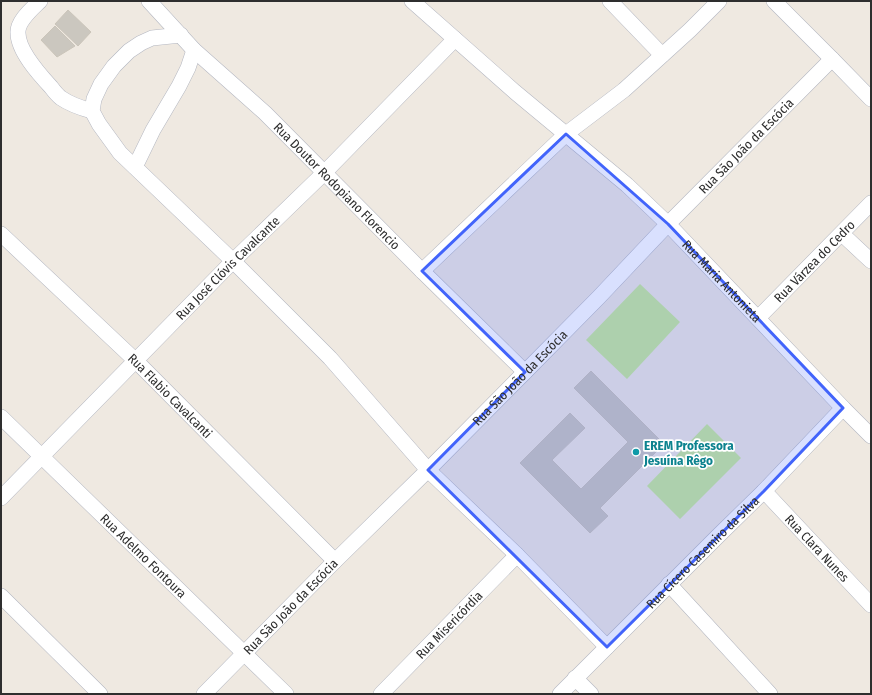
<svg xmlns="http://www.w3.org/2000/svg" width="872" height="695" viewBox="0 0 872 695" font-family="'Fira Sans Condensed',sans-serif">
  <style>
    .pitch { fill: #c9ec9a }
    .building { fill: #cbc7bf; stroke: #cbc5ba }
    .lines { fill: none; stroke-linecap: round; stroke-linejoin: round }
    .street-casing { stroke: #b4b7c1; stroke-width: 16 }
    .street { stroke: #fff; stroke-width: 15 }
    .marked { fill: #4264fb; fill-opacity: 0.2; stroke: #4264fb; stroke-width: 3; stroke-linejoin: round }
    .culture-dot { fill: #0f9aa8; stroke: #fff; stroke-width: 1.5 }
    .labels { text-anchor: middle; stroke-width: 3.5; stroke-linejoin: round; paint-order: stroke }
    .street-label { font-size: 13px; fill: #2e2e2e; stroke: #fff }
    .culture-label { font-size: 13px; font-weight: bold; fill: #0d838f; stroke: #fff; text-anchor: start }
  </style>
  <rect width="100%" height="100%" fill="#efe9e1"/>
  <path class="pitch" d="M640,284L680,322L627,379L586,340Z
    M707,424L741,458L680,519L647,486Z"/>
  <path class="building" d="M68,10L91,32L78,46L55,24Z
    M55,26L75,46L57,57L41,40Z
    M591,371L664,444L600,508L608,516L590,533L520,463L570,413L585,428L552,460L581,489L628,442L574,388Z"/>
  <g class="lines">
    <g class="street-casing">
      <g id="street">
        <path d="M40,1C32,9 17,21 18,33C18,51 39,74 51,87C54,91 57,95 61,98C71,105 81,108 92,111"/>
        <path id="s1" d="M149,1L194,50L265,113L422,271L525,372"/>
        <path id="s2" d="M412,1L515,92L627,185L668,224L843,408L871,436"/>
        <path d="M610,1L662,55"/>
        <path d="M774,1L832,59L871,99"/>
        <path d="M181,35L152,38L141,43L129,51L114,66L101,84L94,99L92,111L99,124L120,153L233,261L330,358L428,470L517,555L607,647"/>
        <path d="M135,167L153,130L179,86L188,68L194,50"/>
        <path id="s3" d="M1,234L136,361L335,561"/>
        <path d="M842,234L871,261"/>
        <path d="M422,271L566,134L624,90L690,30L719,1"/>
        <path id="s4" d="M758,318L871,203"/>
        <path id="s5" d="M1,417L286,694"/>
        <path id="s6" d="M764,491L871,605"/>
        <path id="s7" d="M1,498L233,261L324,173L455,39"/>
        <path d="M669,584L770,694"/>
        <path d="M1,596L100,694"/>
        <path d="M575,678L591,694"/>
        <path id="s8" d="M204,694L335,561L428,470L525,372L599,297L668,224L832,59"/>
        <path id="s9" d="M381,694L517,555"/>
        <path id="s10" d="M560,694L719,535L764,491L843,408"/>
      </g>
    </g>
    <use href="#street" class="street"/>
  </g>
  <path class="marked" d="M566,134L668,224L843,408L764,491L607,647L428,470L525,372L422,271Z"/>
  <circle class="culture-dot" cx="636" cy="452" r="4"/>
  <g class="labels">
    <g class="street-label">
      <text dy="5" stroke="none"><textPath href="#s8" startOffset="771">Rua São João da Escócia</textPath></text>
      <text dy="5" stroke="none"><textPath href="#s1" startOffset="264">Rua Doutor Rodopiano Florencio</textPath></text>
      <text dy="5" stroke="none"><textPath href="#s4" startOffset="80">Rua Várzea do Cedro</textPath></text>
      <text dy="5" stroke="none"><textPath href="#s7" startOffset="323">Rua José Clóvis Cavalcante</textPath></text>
      <text dy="5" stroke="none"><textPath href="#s2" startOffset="418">Rua Maria Antonieta</textPath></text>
      <text dy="5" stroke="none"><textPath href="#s8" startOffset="447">Rua São João da Escócia</textPath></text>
      <text dy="5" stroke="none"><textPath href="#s3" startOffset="234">Rua Flabio Cavalcanti</textPath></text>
      <text dy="5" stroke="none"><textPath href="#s6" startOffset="78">Rua Clara Nunes</textPath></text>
      <text dy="5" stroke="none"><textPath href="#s10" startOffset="201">Rua Cícero Casemiro da Silva</textPath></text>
      <text dy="5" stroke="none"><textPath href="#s5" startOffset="199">Rua Adelmo Fontoura</textPath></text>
      <text dy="5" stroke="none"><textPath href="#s8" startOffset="123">Rua São João da Escócia</textPath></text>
      <text dy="5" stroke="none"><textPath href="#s9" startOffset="97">Rua Misericórdia</textPath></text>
    </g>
    <g class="culture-label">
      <text x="644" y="450">EREM Professora<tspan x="644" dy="15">Jesuína Rêgo</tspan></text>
    </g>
  </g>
  <rect width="872" height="695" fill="none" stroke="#2e2e2e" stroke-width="4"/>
</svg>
